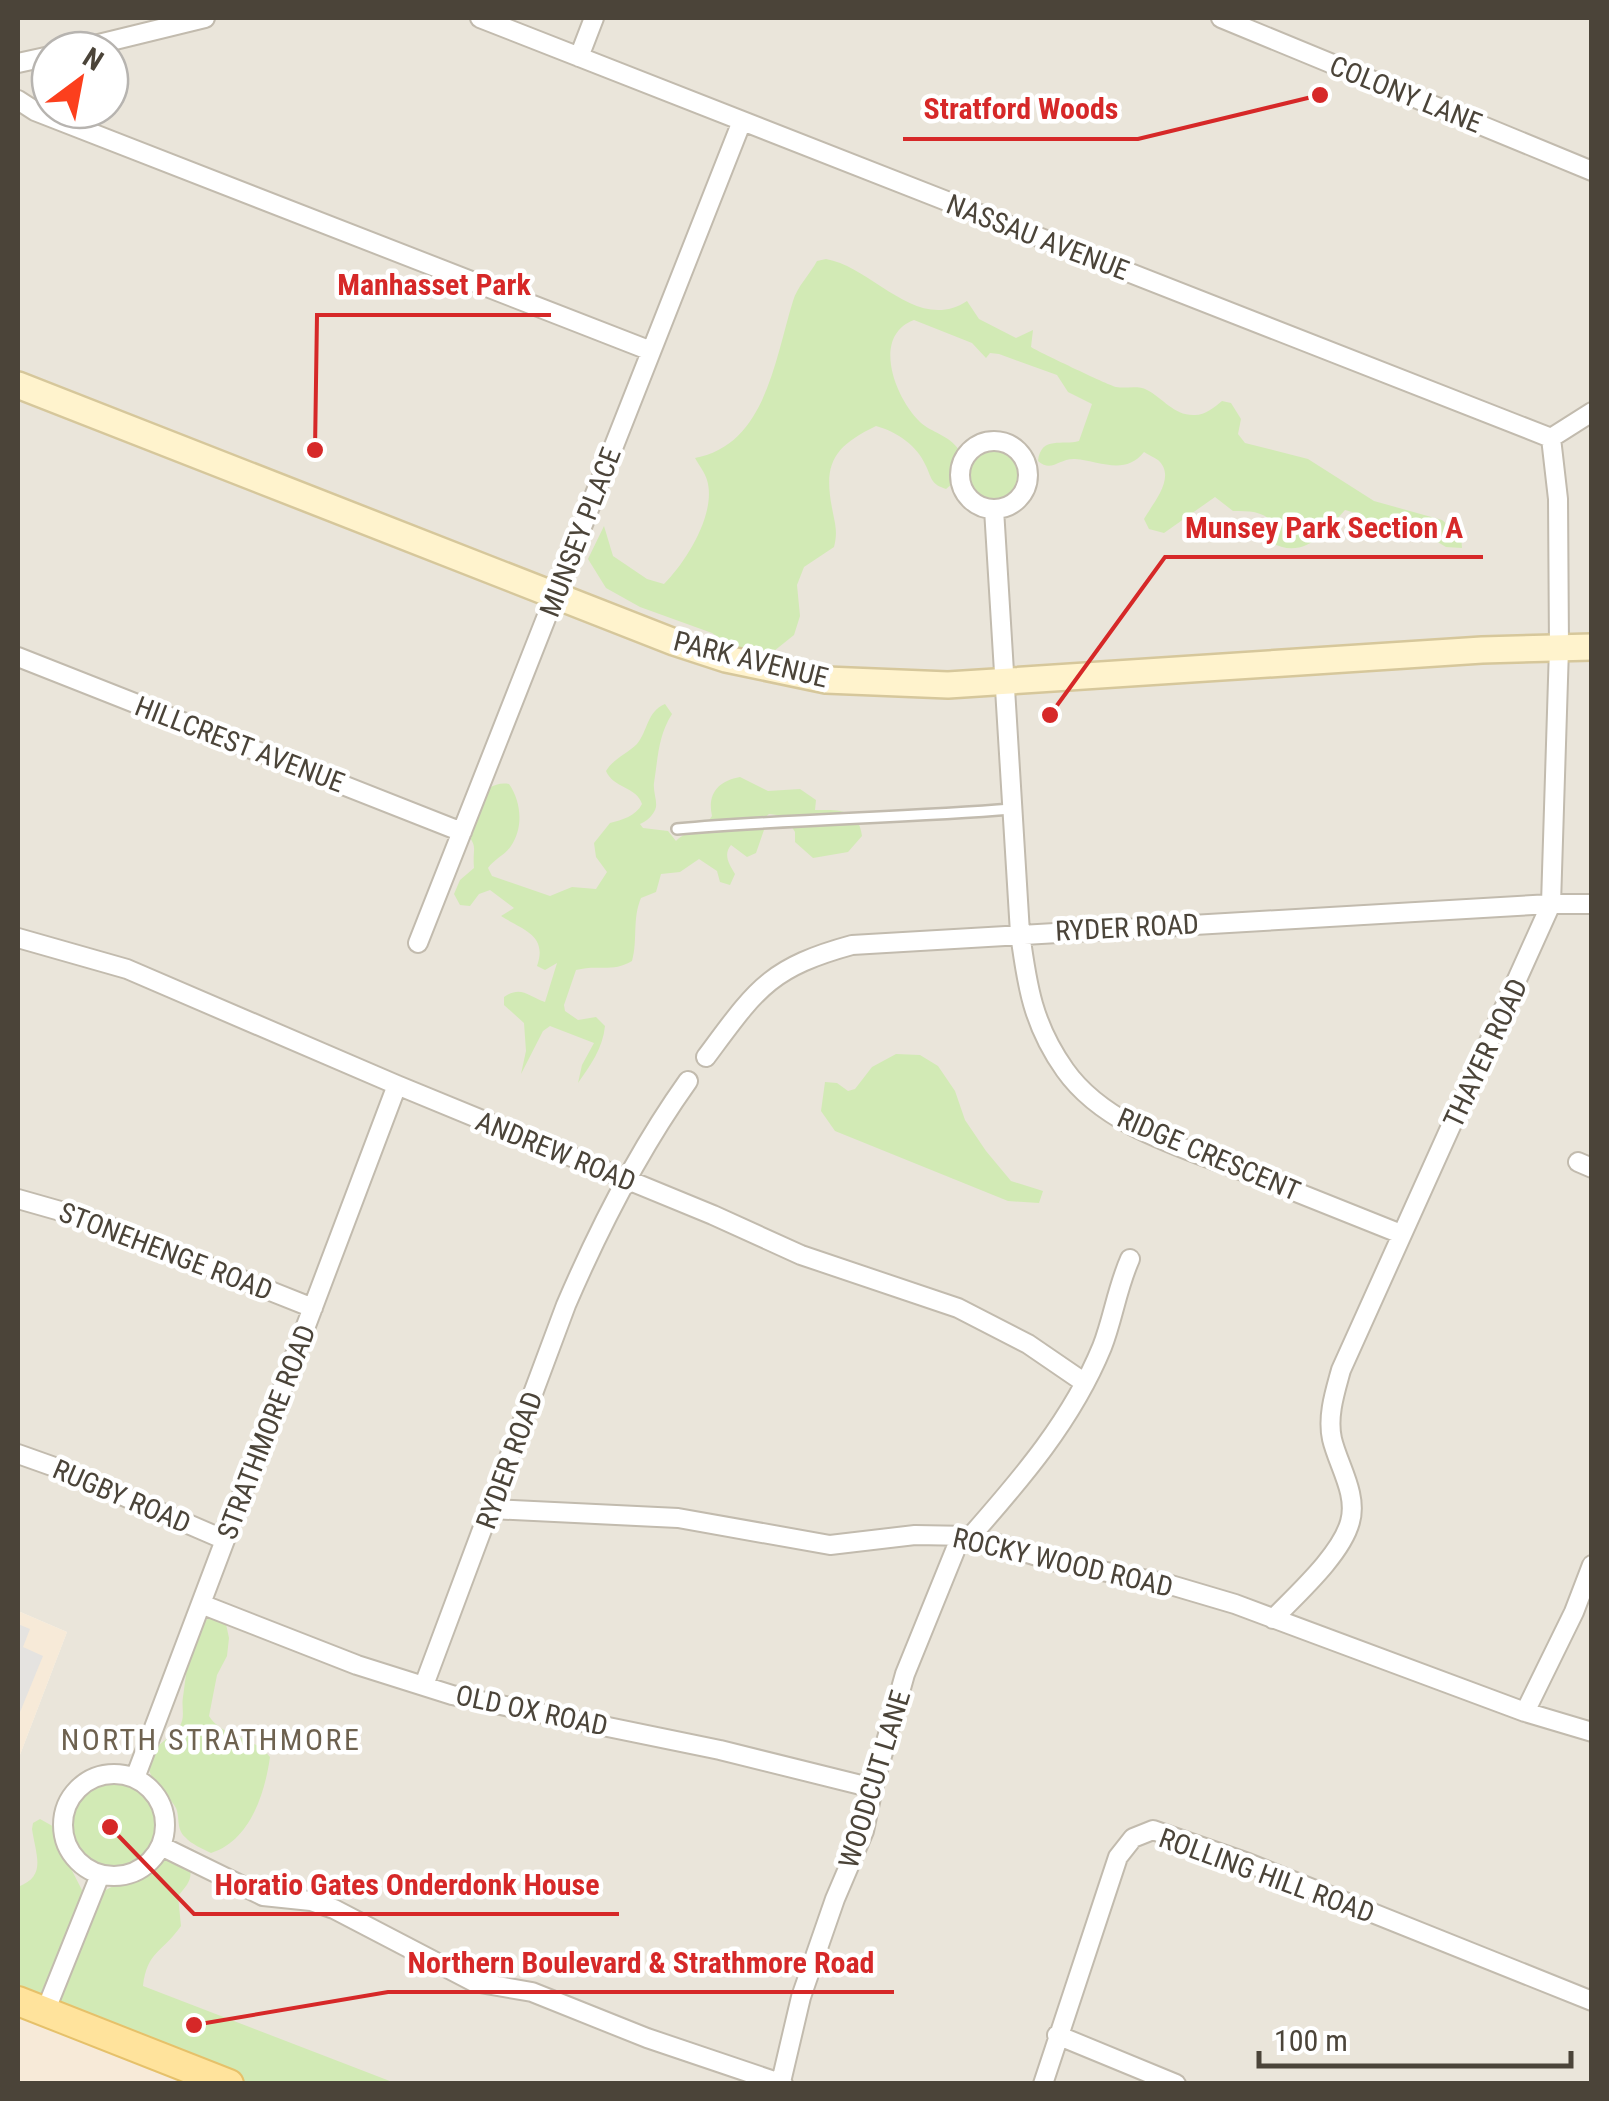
<svg xmlns="http://www.w3.org/2000/svg" width="1609" height="2101" viewBox="0 0 1609 2101" font-family="'Roboto Condensed',sans-serif">
  <style>
    .residential { fill: #eae5da; fill-rule: evenodd }
    .commercial { fill: #f7ead8 }
    .green { fill: #d2eab5 }
    .parking { fill: #e5e3e0 }
    .lines { fill: none; stroke-linecap: round; stroke-linejoin: round }
    .lane-casing { stroke: #c2bbae; stroke-width: 14 }
    .street-casing { stroke: #c2bbae; stroke-width: 22 }
    .secondary-casing { stroke: #d6c79b; stroke-width: 30 }
    .primary-casing { stroke: #e6c16a; stroke-width: 32 }
    .lane { stroke: #fff; stroke-width: 9 }
    .street { stroke: #fff; stroke-width: 18 }
    .secondary { stroke: #fff3cd; stroke-width: 25 }
    .primary { stroke: #ffe39c; stroke-width: 28 }
    .labels { text-anchor: middle; stroke-width: 9; stroke-linejoin: round; paint-order: stroke }
    .street-label { font-size: 28px; fill: #4b4439; stroke: #fff }
    .neighbourhood-label { font-size: 30px; letter-spacing: 2.5px; fill: #6e6250; stroke: #fff }
    .leader { fill: none; stroke: #d62828; stroke-width: 4 }
    .callout-dot { fill: #d62828; stroke: #fff; stroke-width: 4 }
    .callout-label { font-size: 30px; text-anchor: middle; font-weight: bold; fill: #d62828; stroke: #fff; stroke-width: 9; stroke-linejoin: round; paint-order: stroke }
  </style>
  <rect width="100%" height="100%" fill="#f6f3ec"/>
  <path class="residential" d="M18,18H1591V2083H229L18,2001V1760L67,1632L18,1611ZM50,50H110V110H50Z"/>
  <path class="commercial" d="M18,1611L67,1632L18,1760Z
    M18,2001L229,2083H18Z"/>
  <path class="green" d="M826,259C873,267 917,334 967,301L979,319L1016,338L1033,330L1031,347C1035,350 1108,385 1116,387C1126,389 1138,385 1147,390C1163,398 1174,416 1195,415C1205,415 1215,407 1222,401L1231,403L1241,419L1238,434L1245,443L1308,459L1374,501L1442,520L1461,536L1462,548L1446,547L1419,531L1371,527L1363,522L1359,514L1345,510C1322,536 1301,563 1265,539L1277,529C1267,511 1252,511 1233,511L1215,497L1164,533L1149,529L1144,519C1153,503 1177,477 1158,460C1154,457 1148,455 1144,452C1125,476 1100,461 1075,459C1059,458 1052,473 1038,461C1041,435 1063,446 1079,441L1092,404L1068,392L1057,375L999,354L990,353L986,358L972,343L914,320C871,336 895,398 920,422C932,433 949,435 959,450L952,484L946,489C931,484 932,479 926,466C917,445 897,432 876,426C835,446 823,462 832,508C835,524 838,531 834,547L804,567L797,585L800,616L794,635L774,651L753,653L736,649L712,633L640,607L606,588L588,559L604,526L613,556L647,579L664,584C686,562 717,513 707,480C705,473 699,465 695,458C766,445 775,358 793,301C797,287 810,274 817,261Z
    M960 475a34 34 0 1 1 68 0a34 34 0 1 1-68 0Z
    M665,704L672,714C658,736 658,758 654,783C653,791 657,800 656,807C654,815 647,821 640,824L643,828L668,831L676,841C687,830 703,830 712,816C707,794 718,781 740,777L768,791L800,789L816,800L815,810C837,810 859,808 862,836L848,852L813,858L795,842V832L785,816L769,814L763,819L764,830L756,853L747,857L731,845C723,855 729,864 735,874L730,885L720,882L717,871L699,859L680,872L661,874L656,892L641,898C632,919 638,940 632,961C612,973 597,964 576,970L564,1005L565,1011L578,1020L596,1017L605,1026C603,1048 590,1066 578,1083L582,1065L594,1043L550,1026L543,1031L521,1074L526,1051L524,1023L504,1005V997C521,985 528,996 545,1002L557,963L545,970L537,966C548,935 523,930 501,916L514,908L490,890L479,894L470,906L460,905L454,894L460,880L474,868C472,843 480,850 462,827C474,808 483,780 509,784C521,801 524,827 511,846C505,855 494,859 488,868L492,876L550,896L572,887L596,889L607,872L596,857L594,843L610,823C622,820 636,816 642,804C637,787 613,788 606,771C614,758 627,754 637,744C648,731 647,711 665,704Z
    M896,1054L920,1055L938,1066L955,1091L965,1120L986,1151L1011,1181L1043,1191L1039,1203L1008,1201L835,1131L821,1111L825,1082L837,1083L848,1091L855,1089L872,1067Z
    M209,1618L226,1624L229,1638L227,1656L217,1675L209,1716C224,1739 251,1734 270,1757C265,1793 250,1841 211,1853C203,1849 191,1844 185,1837C176,1829 180,1817 176,1808C169,1795 152,1784 149,1769C145,1748 169,1741 179,1727C186,1718 181,1707 183,1697C187,1672 188,1633 209,1618Z
    M63 1825a51 51 0 1 1 102 0a51 51 0 1 1-102 0Z
    M40,1819L56,1828L65,1857L84,1894L94,1896L164,1860L174,1859L189,1866C194,1879 186,1886 178,1896L181,1926C163,1952 147,1951 143,1986L395,2083H230L18,2001V1887C47,1876 36,1856 32,1829L33,1823Z"/>
  <path class="parking" d="M18,1624L30,1629L23,1647L43,1656L18,1717Z"/>
  <g class="lines">
    <g class="lane-casing">
      <path id="lane" d="M677,829C789,819 901,818 1012,809"/>
    </g>
    <g class="street-casing">
      <path id="street" d="M480,18L1551,438L1592,412
        M1221,18L1592,171
        M74,50L205,18
        M579,57L594,18
        M18,63L50,56
        M18,100L35,111L651,351
        M960 475a34 34 0 1 1 68 0a34 34 0 1 1-68 0Z
        M994,509L1020,933C1027,986 1033,1025 1065,1070C1106,1128 1188,1149 1251,1174C1301,1194 1351,1214 1401,1234
        M18,657L462,832
        M18,938L127,969L397,1085L713,1215L801,1255L958,1308L1028,1344L1085,1383
        M418,943L742,121
        M706,1057C756,990 768,968 852,945L1551,904H1592
        M1578,1162L1592,1168
        M18,1199L92,1220L313,1308
        M18,1454L63,1470L225,1540
        M490,1509L678,1518L830,1545L915,1535L971,1536L1060,1563L1164,1583L1235,1604L1525,1712L1592,1732
        M971,1536C1022,1478 1072,1420 1102,1347C1113,1319 1117,1288 1130,1259
        M201,1604L357,1665L452,1695L720,1750L873,1788
        M1273,1619C1297,1594 1341,1555 1350,1522C1358,1494 1338,1465 1332,1439C1327,1416 1335,1392 1341,1370L1551,904L1559,648L1558,499L1551,438
        M424,1685L566,1305C600,1226 638,1151 688,1081
        M1525,1712L1574,1612L1592,1565
        M63 1825a51 51 0 1 1 102 0a51 51 0 1 1-102 0Z
        M135,1778L397,1085
        M161,1846L263,1896L311,1901L334,1909L474,1982L532,1992L647,2038L783,2084
        M45,2012L100,1875
        M1057,2035L1176,2084
        M781,2082L801,1997L835,1899L864,1831L873,1788L905,1674L961,1536
        M1043,2084L1118,1857L1133,1838L1153,1830L1248,1863L1592,2001"/>
    </g>
    <g class="secondary-casing">
      <path id="secondary" d="M18,385L674,642L726,659L826,680L948,685L1482,650L1592,647"/>
    </g>
    <g class="primary-casing">
      <path id="primary" d="M18,2001L229,2084"/>
    </g>
    <use href="#lane" class="lane"/>
    <use href="#street" class="street"/>
    <use href="#secondary" class="secondary"/>
    <use href="#primary" class="primary"/>
  </g>
  <g class="labels">
    <g class="street-label">
      <text transform="translate(1406 94) rotate(22)" y="10">COLONY LANE</text>
      <text transform="translate(1038 237) rotate(21)" y="10">NASSAU AVENUE</text>
      <text transform="translate(580 532) rotate(-69)" y="10">MUNSEY PLACE</text>
      <text transform="translate(751 659) rotate(14)" y="10">PARK AVENUE</text>
      <text transform="translate(240 744) rotate(21)" y="10">HILLCREST AVENUE</text>
      <text transform="translate(1127 927) rotate(-3)" y="10">RYDER ROAD</text>
      <text transform="translate(1485 1053) rotate(-65)" y="10">THAYER ROAD</text>
      <text transform="translate(556 1151) rotate(22)" y="10">ANDREW ROAD</text>
      <text transform="translate(1209 1154) rotate(23)" y="10">RIDGE CRESCENT</text>
      <text transform="translate(166 1251) rotate(21)" y="10">STONEHENGE ROAD</text>
      <text transform="translate(266 1432) rotate(-69)" y="10">STRATHMORE ROAD</text>
      <text transform="translate(509 1460) rotate(-70)" y="10">RYDER ROAD</text>
      <text transform="translate(122 1496) rotate(23)" y="10">RUGBY ROAD</text>
      <text transform="translate(1063 1562) rotate(13)" y="10">ROCKY WOOD ROAD</text>
      <text transform="translate(532 1710) rotate(12)" y="10">OLD OX ROAD</text>
      <text transform="translate(874 1779) rotate(-73)" y="10">WOODCUT LANE</text>
      <text transform="translate(1267 1875) rotate(20)" y="10">ROLLING HILL ROAD</text>
    </g>
    <g class="neighbourhood-label">
      <text x="211" y="1750">NORTH STRATHMORE</text>
    </g>
  </g>
  <path class="leader" d="M1320 95L1138 139H903M315 450L317 315H551M1050 715L1165 557H1483M110 1827L194 1914H619M194 2025L388 1992H894"/>
  <g class="callout-dot">
    <circle cx="1320" cy="95" r="10"/>
    <circle cx="315" cy="450" r="10"/>
    <circle cx="1050" cy="715" r="10"/>
    <circle cx="110" cy="1827" r="10"/>
    <circle cx="194" cy="2025" r="10"/>
  </g>
  <g class="callout-label">
    <text x="1021" y="119">Stratford Woods</text>
    <text x="434" y="295">Manhasset Park</text>
    <text x="1324" y="538">Munsey Park Section A</text>
    <text x="407" y="1895">Horatio Gates Onderdonk House</text>
    <text x="641" y="1973">Northern Boulevard &amp; Strathmore Road</text>
  </g>
  <rect width="1609" height="2101" fill="none" stroke="#4b4439" stroke-width="40"/>
  <g transform="translate(80 80) rotate(32)"><circle r="48" fill="#ffffff" stroke="#b7b4b0" stroke-width="2.5"/>
  <path d="M0-8L18 38L0 25L-18 38Z" fill="#fc3f1d"/>
  <text y="-15" font-size="28" font-weight="bold" text-anchor="middle" fill="#4b4439">N</text>
  </g>
  <path d="M1259 2051v15h312v-15" fill="none" stroke="#4b4439" stroke-width="5"/>
  <text x="1274" y="2051" font-size="30" fill="#4b4439" stroke="#ffffff" stroke-width="8" paint-order="stroke">100 m</text>
</svg>
